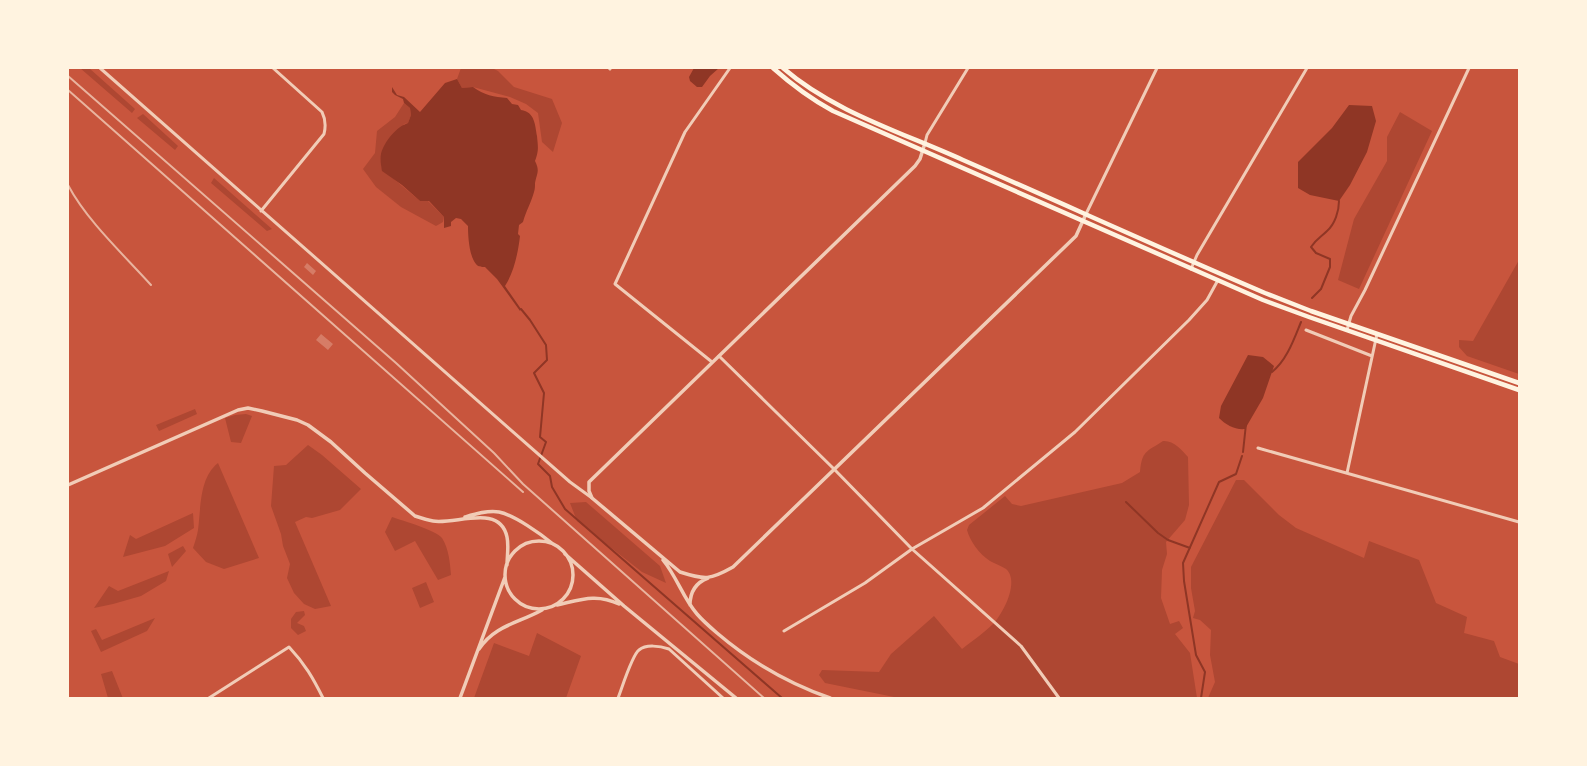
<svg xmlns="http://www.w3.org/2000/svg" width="1587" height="766" viewBox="0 0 1587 766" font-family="Raleway,sans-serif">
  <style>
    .green { fill: #ae4732 }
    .water { fill: #8f3625 }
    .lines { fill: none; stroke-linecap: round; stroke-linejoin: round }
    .stream { stroke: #8f3625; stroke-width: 2 }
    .building { fill: #d67c66 }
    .minor { stroke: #f1ccb7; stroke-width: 3 }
    .tertiary { stroke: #f1ccb7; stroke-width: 3.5 }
    .primary { stroke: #fff3e0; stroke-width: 4.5 }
    .rail { stroke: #e9b49f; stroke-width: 2 }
  </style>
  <rect width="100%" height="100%" fill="#c8553d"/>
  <path class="green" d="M80,68H89L135,109L132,113Z
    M461,68H492L498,71L514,87L552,99L562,123L553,152L542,142L538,113L526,104L510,97L473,87L462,88L457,79Z
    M404,103L410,108L411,115L408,123L404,124L381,164L382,169L420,201H428L444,217L443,222L436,226L401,207L376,187L363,169L375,153L377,131L395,117Z
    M1400,112L1432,131L1359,289L1338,280L1354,219L1387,161V137Z
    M143,114L178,146L175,150L137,118Z
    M214,178L272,229L267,231L211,183Z
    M1519,260V374L1467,356L1459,347V340L1473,341Z
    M195,409L197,414L159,431L156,425Z
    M246,414L252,416L241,443L231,442L225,418L235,415Z
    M1163,441C1173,440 1182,450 1188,457L1189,505L1185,520L1166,542L1167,554L1162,570L1161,598L1170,624L1179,621L1183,628L1175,634L1190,653L1197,698H899L825,683L819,675L822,670L879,672L891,654L934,616L962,649C972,641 984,633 993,624C1003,614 1020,581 1006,569C1002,566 995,564 990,561C979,554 970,541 967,530L969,525L1005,496L1012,504L1021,506L1122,483L1140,472C1142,451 1146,452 1163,441Z
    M308,445L322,455L361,489L340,510L312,518L306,517L295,522L331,606L315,609L304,604L294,593L287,578L290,564L283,546L281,534L271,506L274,466L286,465Z
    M218,463L259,558L224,569L206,562L193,548C195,542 197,536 198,530C201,508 199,478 218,463Z
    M1236,480H1244L1279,515L1296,528L1364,558L1369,541L1419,560L1436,603L1467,617L1464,633L1494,641L1500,657L1519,664V698H1208L1215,682L1210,655L1211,630L1200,620L1193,618L1195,611L1191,588V567Z
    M586,502L660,566L666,583L642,572L577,521L570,503Z
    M193,513L194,528L165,546L123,557L130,535L136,539Z
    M392,517C403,521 436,530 442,538C449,549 450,563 451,575L438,580L415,541L395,551L385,532Z
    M183,546L186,551L172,567L168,554Z
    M169,571L166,581L141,596L113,604L94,608L109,586L118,591Z
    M426,582L434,602L420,608L412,588Z
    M304,611L305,615L297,623L304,626L306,631L298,635L291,628V619L296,612Z
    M155,618L147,631L101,652L91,631L96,629L102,640Z
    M537,633L581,656L566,698H474L494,643L529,656Z
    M112,671L122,696L123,698H108L101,674Z"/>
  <path class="water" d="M694,68H719L710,76L702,87H697L690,81L689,77Z
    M457,79L462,88L473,87C484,95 494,97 507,98L512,104L518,105L521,110C535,112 535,125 537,136C538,147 539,150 535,161C540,171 537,173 535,183C535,186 535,189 534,192C531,203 526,211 523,222L519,225L518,234L520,236C518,253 514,272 505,286L521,309L520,311L497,279L485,267C482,267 478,267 476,264C469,256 468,235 468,226L461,219L456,218L451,222V226L444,228V217L429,201H420L402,185L382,171C381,166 380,159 381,154C384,142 396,127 408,123L411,115L410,108L404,103L403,99L395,95L392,92V87L397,95L404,97L420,112L445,83Z
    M1349,105L1372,106L1376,121L1367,152L1350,185L1339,201L1310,195L1298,188V162L1332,128Z
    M1248,355L1263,357L1274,366L1263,398L1245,429C1235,430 1226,425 1219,418L1221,406Z"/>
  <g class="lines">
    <path class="stream" d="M1312,298L1321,289L1330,267V259L1316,253L1311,247C1316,239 1321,237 1327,231C1335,224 1339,211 1339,201
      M521,309L530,320L546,345L547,360L534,373L544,393L540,437L546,442L538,464L550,476L552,487L565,509L782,698
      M1272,372C1287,360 1294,339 1301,322
      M1243,452L1246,424
      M1126,502L1158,533L1168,540L1190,548
      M1201,698L1205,672L1196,655L1184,581L1183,563L1219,482L1236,474L1242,456"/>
  </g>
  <path class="building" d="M307,263L316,271L313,275L304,267Z
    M321,334L333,344L328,350L316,340Z"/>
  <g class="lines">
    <path class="minor" d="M100,68L570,482L592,498
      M609,68L610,69
      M925,143L927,135L968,68
      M261,211L324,134C326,126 326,120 322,112L273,68
      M1086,214L1157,68
      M1191,269L1197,255L1307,68
      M1306,330L1372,356
      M1347,330L1351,316L1365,290L1469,68
      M719,356L834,469L912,549L1021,646L1059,698
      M712,362L615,284L685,132L730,68
      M1258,448L1519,522
      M1347,473L1377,334
      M784,631L865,583L912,549L983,508L1075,432L1189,320L1207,300L1218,280
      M209,698L289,647C305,664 313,678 323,698
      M618,698C622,688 632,655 639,650C646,644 660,646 669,649L723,698"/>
    <path class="tertiary" d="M925,143L920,159L915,166L589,482V491L592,498L680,572C705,580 710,580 733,567L1076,236L1086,214
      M68,485L238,410L248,408L262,411L297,420L308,425L331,442L365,473L415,516C421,518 427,520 433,521C455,525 500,503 507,537C509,546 507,557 507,565
      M465,517C475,514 488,510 499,512C514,515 541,534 553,544
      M505 575a34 34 0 1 1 68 0a34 34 0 1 1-68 0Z
      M565,554L624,606L736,698
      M663,560C677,577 683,598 697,614C703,621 710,627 717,633C751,662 787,683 830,698
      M557,605C580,600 596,593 619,604
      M690,605C690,592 695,583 708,578
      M479,649C495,625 519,623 542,610
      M460,698L505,577"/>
    <path class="primary" d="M773,68C792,85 811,99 833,111L1263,300L1309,317L1519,390
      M783,68C834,112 901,132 963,160C1064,204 1164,250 1265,293L1311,311L1519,383"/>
    <path class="rail" d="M68,76L396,363L494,453L523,484L764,698
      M68,90L523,492
      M68,185C87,221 124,255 151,285"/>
  </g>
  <rect width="1587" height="766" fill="none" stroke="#fff3e0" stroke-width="138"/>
</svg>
